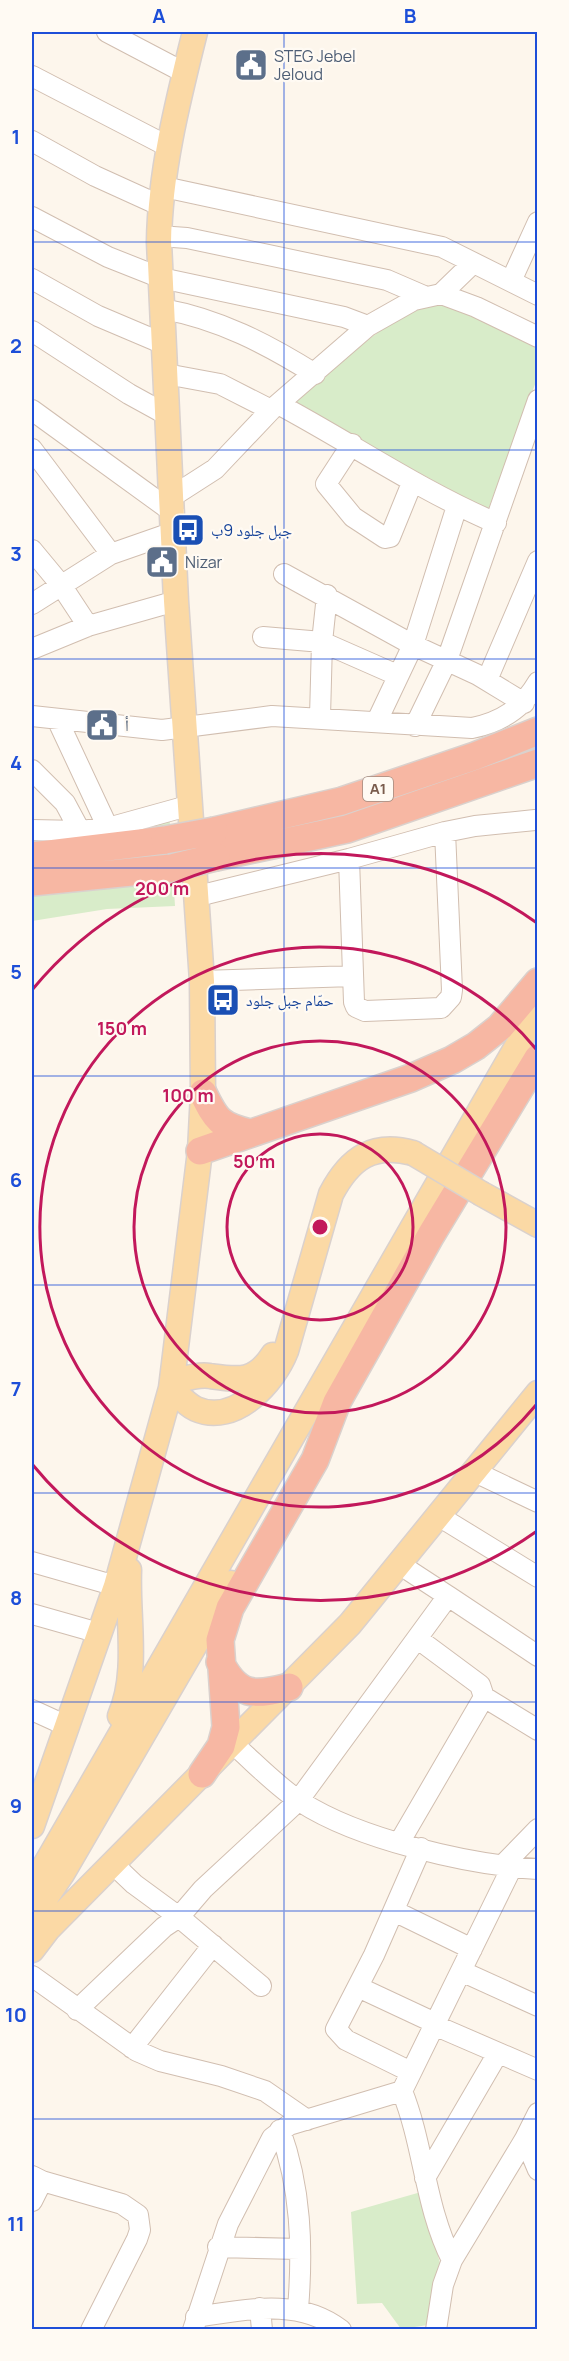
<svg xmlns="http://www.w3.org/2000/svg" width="569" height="2361" viewBox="0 0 569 2361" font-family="Manrope,'Noto Naskh Arabic',sans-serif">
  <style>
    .green { fill: #d8ecc9 }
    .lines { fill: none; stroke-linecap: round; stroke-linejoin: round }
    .minor-casing { stroke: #d1beb0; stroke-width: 22 }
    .major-casing { stroke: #dad1cd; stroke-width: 27 }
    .highway-casing { stroke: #dad1cd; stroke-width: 30 }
    .minor { stroke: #fff; stroke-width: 20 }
    .major { stroke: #fbd9a5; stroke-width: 24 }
    .highway { stroke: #f7b7a3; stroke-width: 27 }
    .major-bridge-casing { stroke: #dad1cd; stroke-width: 27; stroke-linecap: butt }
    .highway-bridge-casing { stroke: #dad1cd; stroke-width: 30; stroke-linecap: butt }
    .major-bridge { stroke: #fbd9a5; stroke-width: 24 }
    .highway-bridge { stroke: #f7b7a3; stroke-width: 27 }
    .grid { fill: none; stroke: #1d4ed8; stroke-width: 1.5; stroke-opacity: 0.55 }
    .ring { fill: none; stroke: #c2185b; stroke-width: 3 }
    .labels { text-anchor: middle; stroke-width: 4.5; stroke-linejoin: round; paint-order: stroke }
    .shield { fill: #fffaf3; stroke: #a28b7f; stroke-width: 1.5 }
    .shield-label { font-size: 15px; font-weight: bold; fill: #7a5c4d }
    .service-label { font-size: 16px; fill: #4e5e75; stroke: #fffaf3; text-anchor: start }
    .transit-label { font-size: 16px; fill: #164399; stroke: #fffaf3; text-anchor: start }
    .centre { fill: #c2185b; stroke: #fffaf3; stroke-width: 3 }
    .ring-label { font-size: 18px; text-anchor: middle; font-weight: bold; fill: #c2185b; stroke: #fffaf3; stroke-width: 4.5; stroke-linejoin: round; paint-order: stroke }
    .neatline { fill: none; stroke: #1d4ed8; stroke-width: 2 }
    .grid-label { font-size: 20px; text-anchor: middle; font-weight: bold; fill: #1d4ed8 }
  </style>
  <rect width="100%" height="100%" fill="#fdf6ec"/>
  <path class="green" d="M436,304L451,305L537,346V379L488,510L286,401L404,313Z
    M169,809L175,906L107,909L32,921V836Z
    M421,2192L441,2267L431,2297L428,2325L401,2329L382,2303L357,2304L351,2212Z"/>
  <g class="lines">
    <g class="minor-casing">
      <path id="minor" d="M107,32L185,73
        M32,76L169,147
        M32,141L95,176L161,206
        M164,187L442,247L538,295
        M32,217L108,257L161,278L344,317L368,326
        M159,236L187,238L387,280L424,296
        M32,279L98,316L164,344
        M511,281L538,222
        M441,294L473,263
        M163,309C219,319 267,344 315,374
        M32,331L129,394L169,416
        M166,374L220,384L271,410
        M278,404C351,443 419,490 496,523
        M32,410L174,513
        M352,444L326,484L353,517L385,538L390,537L412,483
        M32,449L111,554
        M173,496L215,469L271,410L368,326L414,300L441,294L476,307L538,337
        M32,550L61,585L88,626
        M284,574L413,645L478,675L524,703
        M32,604L111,554L174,532
        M263,637L322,642L397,675
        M32,649L88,626L176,601
        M487,680L538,561
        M32,716L162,730L272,716L472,728C502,722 523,708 538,682
        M320,717L322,642L327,595
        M57,719L108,828
        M377,721L413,645L457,506
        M415,726L447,660L538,400
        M32,770L65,803L80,831
        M32,830L80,831L108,828L191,805
        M349,859L354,1002L356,1007L365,1011L441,1008L451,997L452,990L445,832
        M198,896L349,859L445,832L475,826L535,820
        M202,981L353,976
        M475,1472L538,1502
        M437,1515L538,1577
        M32,1562L116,1586
        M399,1564L448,1596
        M32,1614L99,1633
        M484,1697L538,1730
        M32,1710L67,1726
        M231,1742C254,1762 276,1786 301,1802C358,1839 469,1865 538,1869
        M399,1843L484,1697L480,1685L418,1639
        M113,1864L134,1884L179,1917L261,1986
        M502,1866L538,1829
        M394,1911L472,1949
        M461,1971L538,2006
        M32,1976L137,2051L160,2061L221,2076L265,2091L307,2120
        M358,1987L435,2023
        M77,2010L164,1927L179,1917L203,1889L298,1801L448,1596L538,1656
        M434,2025L538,2070
        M132,2048L213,1945
        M411,2072L346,2040L336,2029L374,1955L421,1848
        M402,2091C424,2146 425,2207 452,2260L443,2285L436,2330
        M280,2130C301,2188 303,2247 298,2309
        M525,2139L538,2170
        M32,2176L42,2181L32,2201
        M425,2178L498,2053
        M42,2181L122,2204L138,2215L140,2230L137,2239L91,2330
        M218,2247L300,2249
        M452,2260L525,2139L538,2113
        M260,2308L262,2330
        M196,2317C246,2310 298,2297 341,2330
        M193,2330L228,2224L272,2138L289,2125L402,2091L512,1867"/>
    </g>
    <g class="major-casing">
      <path id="major" d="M482,1194L538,1225
        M172,1382C184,1379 198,1374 210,1376C239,1380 255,1383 273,1355
        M171,1388C178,1395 187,1405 196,1409C235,1426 274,1382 286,1351L331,1194C350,1158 373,1142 413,1153
        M120,1716C139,1673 127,1618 129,1570
        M32,1826L116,1586L171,1388L200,1151L203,1093L202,981L176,601L159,242C160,171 178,100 195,32
        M32,1888L538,1010
        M32,1918L62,1874L231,1583
        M32,1950L48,1929L350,1624L538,1393"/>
    </g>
    <g class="highway-casing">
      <path id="highway" d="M214,831L342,801L475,756L538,731
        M32,856L165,840
        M216,857L347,829L538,763
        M32,882L171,868
        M203,1093C216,1120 220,1126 250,1133
        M200,1151L411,1078L452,1060L476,1046L500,1027L538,982
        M220,1662C238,1697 254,1696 289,1687
        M202,1774L221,1746L226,1727L220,1640L230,1608L315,1460L337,1402L431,1235L538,1058"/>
    </g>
    <use href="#minor" class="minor"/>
    <use href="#major" class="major"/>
    <use href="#highway" class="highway"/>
    <g class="major-bridge-casing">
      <path id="major-bridge" d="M413,1153L482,1194"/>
    </g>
    <g class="highway-bridge-casing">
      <path id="highway-bridge" d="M165,840L214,831
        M171,868L216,857"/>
    </g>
    <use href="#major-bridge" class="major-bridge"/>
    <use href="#highway-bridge" class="highway-bridge"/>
  </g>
  <path class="grid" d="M284,32V2330M32,242H538M32,450H538M32,659H538M32,868H538M32,1076H538M32,1285H538M32,1493H538M32,1702H538M32,1911H538M32,2119H538"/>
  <g class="ring">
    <circle cx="320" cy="1227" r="93"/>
    <circle cx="320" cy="1227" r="186"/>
    <path d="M536 1405A280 280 0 1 1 536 1049"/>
    <path d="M537 1531A373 373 0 0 1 32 1464M32 990A373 373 0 0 1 537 923"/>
  </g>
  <defs>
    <g id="civic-square" transform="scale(1.725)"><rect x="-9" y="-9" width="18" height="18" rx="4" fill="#5c6f8a" stroke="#fffaf3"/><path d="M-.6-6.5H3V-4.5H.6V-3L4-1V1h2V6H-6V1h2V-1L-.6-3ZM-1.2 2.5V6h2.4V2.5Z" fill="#fff"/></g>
    <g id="bus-square" transform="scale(1.725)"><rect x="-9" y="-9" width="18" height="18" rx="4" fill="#1a4fb4" stroke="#fffaf3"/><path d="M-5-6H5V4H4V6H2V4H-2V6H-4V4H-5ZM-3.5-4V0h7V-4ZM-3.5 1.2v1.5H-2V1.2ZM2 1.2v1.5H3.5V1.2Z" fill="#fff"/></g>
  </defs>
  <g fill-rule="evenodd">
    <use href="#civic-square" x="251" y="65"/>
    <use href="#bus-square" x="188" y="530"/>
    <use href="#civic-square" x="162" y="562"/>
    <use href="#civic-square" x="102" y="725"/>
    <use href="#bus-square" x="223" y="1000"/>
  </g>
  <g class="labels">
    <rect class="shield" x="363" y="777" width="30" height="24" rx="4.5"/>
    <g class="shield-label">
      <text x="378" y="794">A1</text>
    </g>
    <g class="service-label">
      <text x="274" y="62">STEG Jebel<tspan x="274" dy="18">Jeloud</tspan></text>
      <text x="185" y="568">Nizar</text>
      <text x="125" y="731">أ</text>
    </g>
    <g class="transit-label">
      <text x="211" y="536">جبل جلود 9ب</text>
      <text x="246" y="1006">حمّام جبل جلود</text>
    </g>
  </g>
  <circle cx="320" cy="1227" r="9" class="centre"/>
  <g class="ring-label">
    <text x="162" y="895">200 m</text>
    <text x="122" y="1035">150 m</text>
    <text x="188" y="1102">100 m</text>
    <text x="254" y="1168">50 m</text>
  </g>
  <rect width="569" height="2361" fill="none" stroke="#fffaf3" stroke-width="66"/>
  <rect x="33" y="33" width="503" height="2295" class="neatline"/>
  <g class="grid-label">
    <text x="159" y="23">A</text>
    <text x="410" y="23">B</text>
    <text x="16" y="144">1</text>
    <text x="16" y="353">2</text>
    <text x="16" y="561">3</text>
    <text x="16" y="770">4</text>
    <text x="16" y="979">5</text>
    <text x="16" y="1187">6</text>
    <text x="16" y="1396">7</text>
    <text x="16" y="1605">8</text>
    <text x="16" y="1813">9</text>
    <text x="16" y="2022">10</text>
    <text x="16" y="2231">11</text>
  </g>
</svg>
